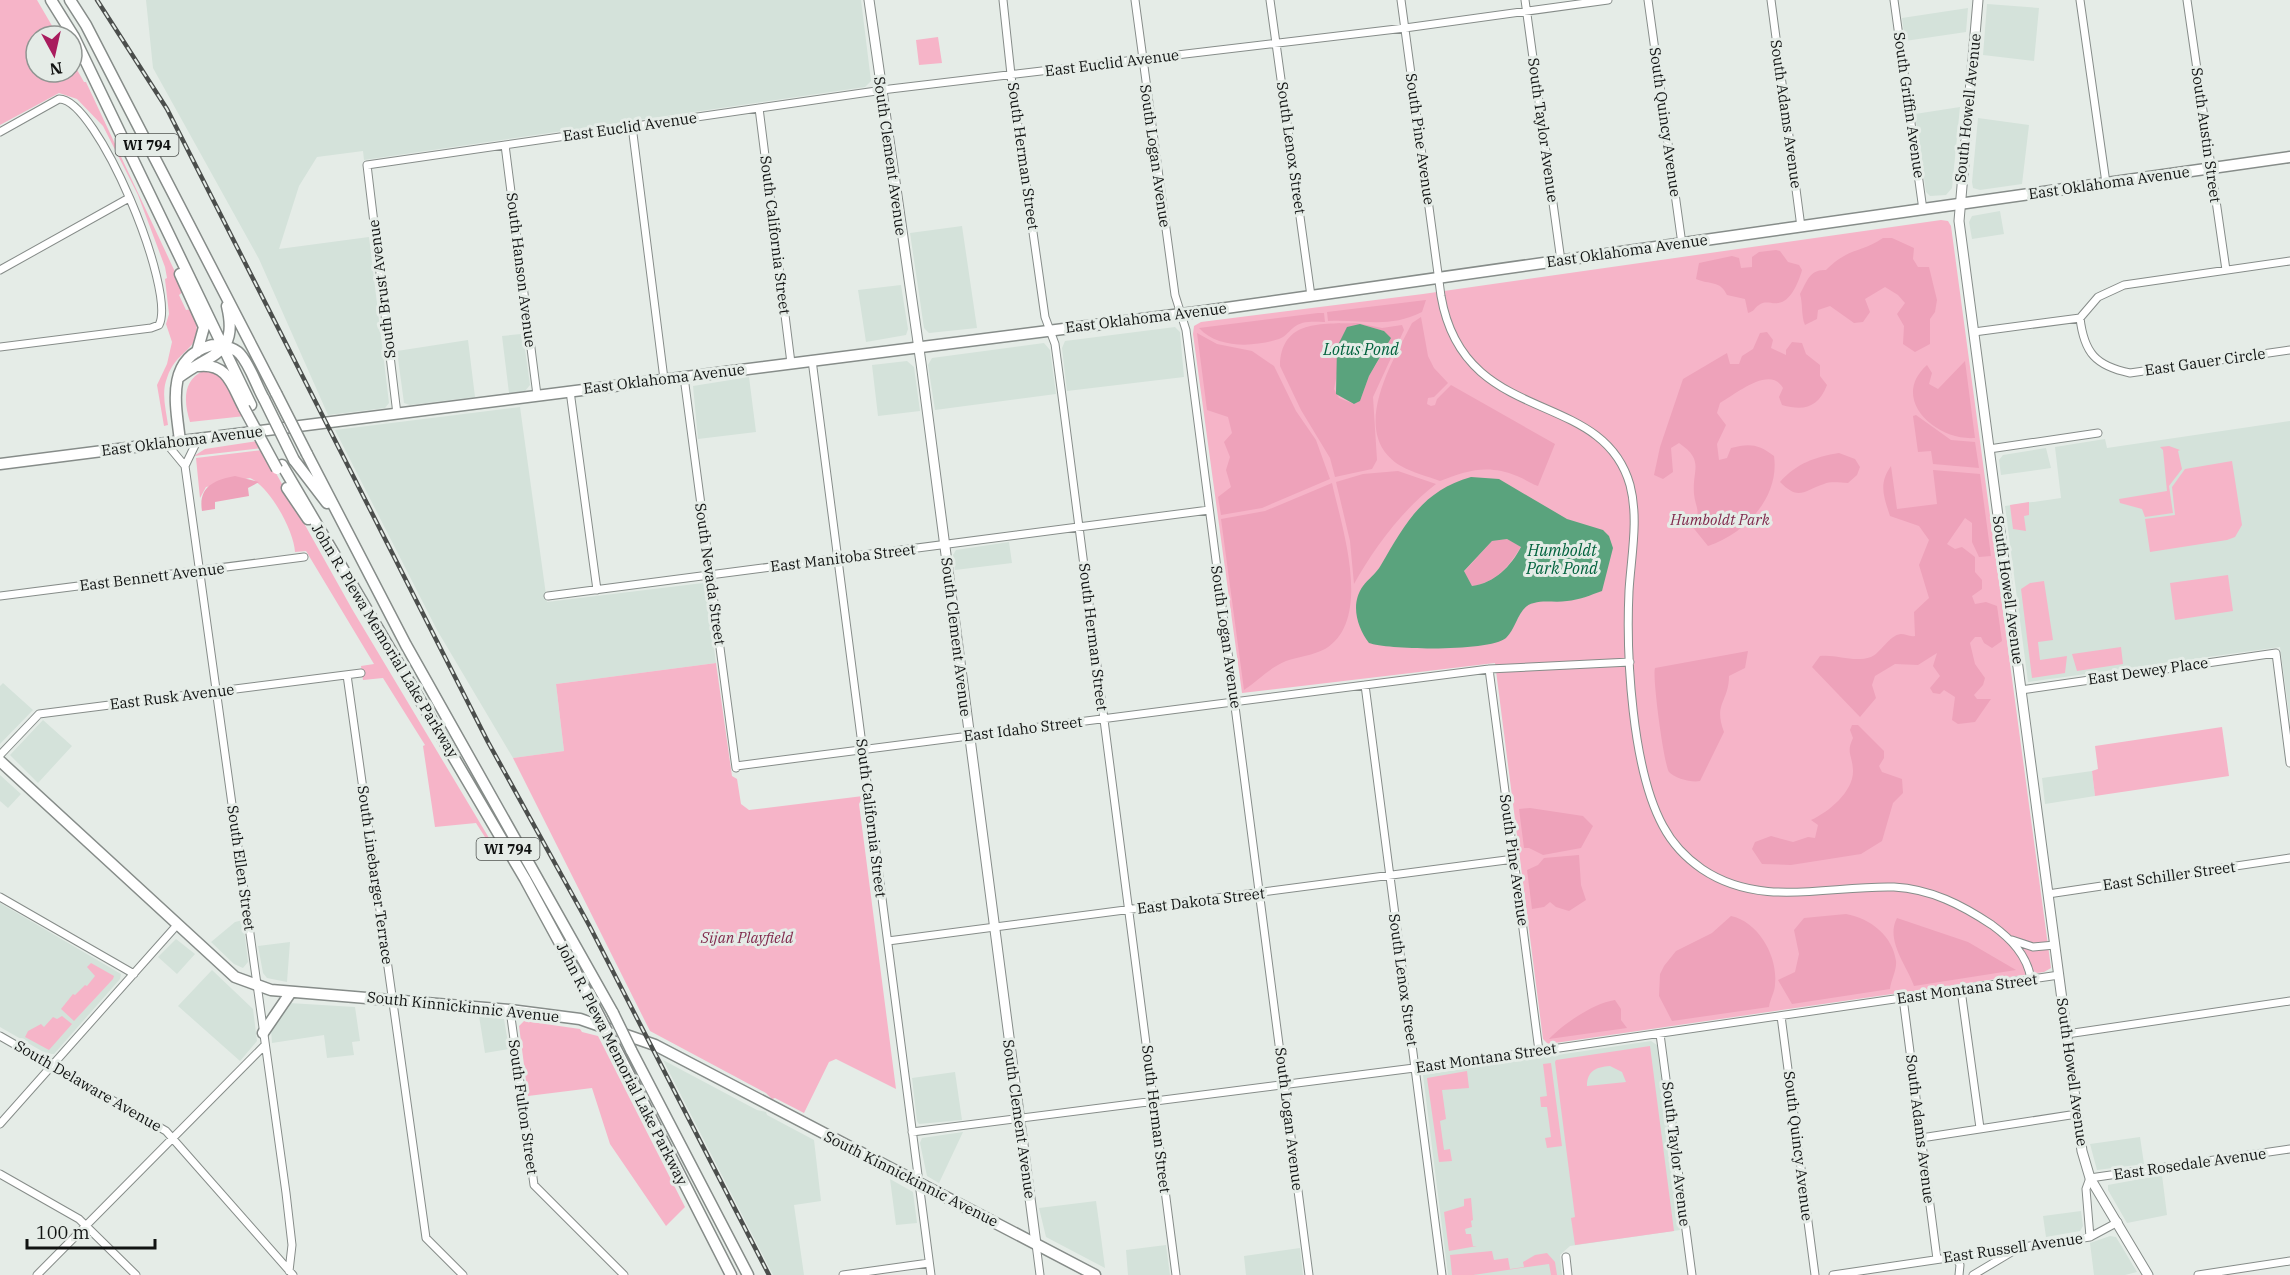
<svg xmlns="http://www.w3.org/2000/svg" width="2290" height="1275" viewBox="0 0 2290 1275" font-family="'IBM Plex Serif',serif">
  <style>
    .built { fill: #d4e2da }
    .green { fill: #f6b4c8; fill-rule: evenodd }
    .forest { fill: #eea2ba; fill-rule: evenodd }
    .water { fill: #5aa37d; fill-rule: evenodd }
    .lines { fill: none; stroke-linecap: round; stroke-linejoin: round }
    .minor-casing { stroke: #868c89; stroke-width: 9 }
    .tertiary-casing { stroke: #868c89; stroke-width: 11 }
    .secondary-casing { stroke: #868c89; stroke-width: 13 }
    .primary-casing { stroke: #868c89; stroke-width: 13 }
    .minor { stroke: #fff; stroke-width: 7 }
    .tertiary { stroke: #fff; stroke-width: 9 }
    .secondary { stroke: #fff; stroke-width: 10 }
    .primary { stroke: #fff; stroke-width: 10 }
    .rail-casing { stroke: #4b4e4c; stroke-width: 4.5 }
    .rail { stroke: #e5ece7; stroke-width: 2; stroke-dasharray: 7; stroke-linecap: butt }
    .primary-bridge-casing { stroke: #868c89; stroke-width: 13; stroke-linecap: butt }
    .primary-bridge { stroke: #fff; stroke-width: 10 }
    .labels { text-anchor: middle; stroke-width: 6; stroke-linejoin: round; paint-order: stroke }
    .shield { fill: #e5ece7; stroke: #515452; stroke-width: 1.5 }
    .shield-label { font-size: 14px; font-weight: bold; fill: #111312 }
    .street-label { font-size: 15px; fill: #111312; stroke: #e5ece7 }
    .park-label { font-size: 15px; font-style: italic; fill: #80294c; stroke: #e5ece7 }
    .water-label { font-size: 16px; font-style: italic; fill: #01623d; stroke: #e5ece7 }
  </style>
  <rect width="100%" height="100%" fill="#e5ece7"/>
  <path class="built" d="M146,0H861L871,81L865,87L364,160L363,151L317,157L299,186L279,249L369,237L389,403L385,408L328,415L259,259L153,68Z
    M1987,4L2039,8L2034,61L1983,55Z
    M1968,8L1966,32L1905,41L1902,18Z
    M1960,107L1952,188L1946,195L1930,196L1926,192L1915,114Z
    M1978,118L2029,125L2022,184L1980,190L1973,188L1972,182Z
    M2000,211L2004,234L1972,239L1969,222L1972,216Z
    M962,226L977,328L929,333L924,328L910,233Z
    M901,285L908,329L906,335L866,342L858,290Z
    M1175,327L1180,332L1184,377L1067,391L1062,348L1065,341Z
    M521,334L523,335L530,385L525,391L509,393L502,336Z
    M468,340L475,397L410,405L404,403L397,351Z
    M1044,343L1050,350L1056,394L935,410L928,365L932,358Z
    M907,361L914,367L920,411L878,416L872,365Z
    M749,377L756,432L698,439L693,386Z
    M520,407L547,602L703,583L706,587L716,663L556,684L564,751L513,758L437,630L335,430Z
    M2290,421V720L2280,647L2028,682L2005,506L2061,498L2055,447L2105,439L2107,448Z
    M2046,448L2051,468L2001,475L1999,460L2003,455Z
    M1009,542L1012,563L955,570L953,555L956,550Z
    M3,683L33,710L0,744V686Z
    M43,720L72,746L38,783L10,755Z
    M2092,771L2095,796L2045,804L2042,778Z
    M0,775L21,794L8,808L0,801Z
    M0,903L121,974L120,979L54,1054H47L0,1027Z
    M243,920L248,962L243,968L234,964L211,942L235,922Z
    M176,939L195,954L177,974L158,957Z
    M290,942L287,982L267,978L263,973L258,946Z
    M212,970L253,1009L257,1041L240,1061L178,1006Z
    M289,1003L355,1007L360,1041L352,1042L354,1055L327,1058L324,1035L272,1043L271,1030Z
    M479,1016L504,1019L509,1049L485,1053Z
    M1651,1041L1657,1045L1680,1230L1570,1246L1560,1255L1562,1275H1448L1423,1075Z
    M663,1060L757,1110L766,1112L767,1115L814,1140L821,1201L794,1205L804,1275H773Z
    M955,1072L962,1120L919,1124L917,1121L912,1078Z
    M963,1132L939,1183L927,1176L920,1143L922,1138Z
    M2140,1137L2144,1164L2097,1170L2090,1144Z
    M2162,1175L2167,1215L2127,1223L2108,1190V1185Z
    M890,1179L913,1192L917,1223L896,1225Z
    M1096,1201L1101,1237L1105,1268L1046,1237L1039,1208Z
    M2081,1211L2083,1226L2080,1231L2046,1237L2043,1216Z
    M2110,1236L2116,1237L2137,1272L2125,1275H2094L2090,1243Z
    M1166,1245L1170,1275H1128L1126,1250Z
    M1300,1248L1303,1275H1246L1244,1256Z"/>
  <path class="green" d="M0,0H37L58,36H36V72H72V61L84,82H86L184,291L179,295L186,310L193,309C207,354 178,344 167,378C161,393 166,410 168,425L164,426L157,385L167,364L172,342L166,324L169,314L165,279L167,278L165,267L138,195L103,126L77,99L59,93L0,125Z
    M938,37L942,63L919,65L916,40Z
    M1941,220L1948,221L1951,226L2051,968L2044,972L1548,1044L1543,1039L1495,663L1242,693L1193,334L1194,326L1201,322L1423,294Z
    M203,371C226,370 235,399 245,416L190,422C184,403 182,381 203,371Z
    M258,441L262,448L194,456L205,449Z
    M2169,446L2180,450L2178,451L2182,469L2169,486L2173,513L2145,517L2142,509L2120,503L2119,499L2167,491L2163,450L2160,447Z
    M263,450L352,609L489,838L492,848L476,823L435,827L423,746L425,745L383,678L363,680L361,666L374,664L306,551L295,552C294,531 270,487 250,478L206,487L200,498L196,458Z
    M2232,461L2242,525L2235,537L2227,540L2150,552L2145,519L2175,515L2172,487L2185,469Z
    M2029,502V515L2024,516L2026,531L2013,529L2010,505Z
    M2228,575L2233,611L2175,620L2170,583Z
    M2044,581L2053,640L2038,642L2040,660L2067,656L2065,673L2032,678L2021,589L2030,583Z
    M2121,647L2123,664L2077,671L2072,654Z
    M716,663L732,776L737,779L741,804L749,810L863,796L859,804L896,1089L836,1059L829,1062L804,1113L775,1098L772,1099L766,1093L650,1031L513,758L564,751L556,684Z
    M2222,727L2229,776L2095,796L2092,771L2098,769L2095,746Z
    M91,963L114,976L113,979L74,1021L61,1009L73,994L75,995L85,985L87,986L95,976L87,967Z
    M62,1016L72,1024L49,1050L25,1037L28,1031L41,1024L44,1027L53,1017L57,1019Z
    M524,1021L580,1029L582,1032L598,1036L685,1207L666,1226L610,1144L592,1088L528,1096L519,1026Z
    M1650,1046L1674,1231L1575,1245L1571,1218L1575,1217L1555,1062L1556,1060ZM1610,1066L1622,1072L1626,1082L1587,1086C1587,1071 1596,1067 1610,1066Z
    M1551,1063L1562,1146L1547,1148L1545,1138L1551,1137L1547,1107H1541L1540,1097L1547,1096L1543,1064Z
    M1467,1071L1469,1088L1442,1090L1446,1119L1440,1121L1444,1150L1450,1149L1452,1161L1439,1162L1427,1078Z
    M1471,1198L1473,1220L1471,1221L1472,1227L1465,1229L1466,1234H1471L1473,1246H1477L1449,1251L1444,1212L1464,1206V1199Z
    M1492,1251L1494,1260L1508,1258L1510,1269L1524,1267L1523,1262L1535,1255L1547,1253L1555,1262L1557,1275H1551L1549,1264L1473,1275H1452L1450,1255Z"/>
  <path class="forest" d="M1883,238H1892L1914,248L1913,259L1918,267H1929L1937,300L1935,312L1930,319V344L1915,352L1903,344L1904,326L1897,314L1905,303L1898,295L1885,287L1865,299L1870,312L1863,322L1854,323L1830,306L1818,310L1817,319L1805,325C1801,316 1803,304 1800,294C1807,281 1810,269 1826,270C1849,247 1861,253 1883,238Z
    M1776,250L1780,251L1788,262L1799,265L1802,270C1799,281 1791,302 1778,303C1771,304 1765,300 1759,305C1754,308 1755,311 1748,313L1745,299L1727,295C1720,280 1710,285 1696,279L1699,263L1732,256L1739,258L1741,268L1752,267V257L1759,252Z
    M1426,300L1422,312C1388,329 1363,319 1328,321L1327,312Z
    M1318,313H1324L1325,322C1314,322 1302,320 1293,328C1288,332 1285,337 1279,339C1255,347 1218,349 1199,328Z
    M1421,317L1428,356L1434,368L1448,383L1434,397L1428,398L1427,404L1431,406L1435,405L1437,399L1451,385L1555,444L1538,486C1531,484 1525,479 1517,476C1489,464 1467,470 1440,481C1427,476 1413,473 1401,466C1347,434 1393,361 1412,323Z
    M1357,323L1382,328L1402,325L1404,330L1373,397L1377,460L1372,469L1335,477L1330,458L1301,410L1280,366C1281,319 1322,324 1357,323ZM1360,324L1384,331L1389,343L1369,376L1360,401L1354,404L1339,398L1334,389L1338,368Z
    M1767,332L1773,340L1771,348L1786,355V350L1792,342L1802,343L1806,354L1820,365V376L1827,385C1818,408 1804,411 1782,405L1779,397L1783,388C1770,365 1736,394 1720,403L1717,413L1726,425L1717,444L1719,460L1727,458L1731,448C1749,443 1759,444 1774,456C1780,497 1745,534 1708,546L1691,525C1703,513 1695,507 1694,494C1692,469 1705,461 1679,443L1671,448L1673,472L1663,479L1654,475L1660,447L1683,379L1727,353L1730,364H1739L1742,356L1753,349L1760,333Z
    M1197,333L1217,344L1252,351L1274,366L1296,411L1316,440L1330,479L1262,508L1221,515L1218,497L1231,487L1226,470L1230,457L1224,442L1232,433L1228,417L1207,410Z
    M1965,361L1975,438C1936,441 1889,399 1927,365L1932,373L1929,384L1938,389Z
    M1916,415L1951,440L1975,442L1979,468L1933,464L1931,451L1918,452L1913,416Z
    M1839,453L1855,459L1860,467L1857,475L1848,483C1841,483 1831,481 1824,484C1803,491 1799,501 1780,482C1797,463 1815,457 1839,453Z
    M1891,466L1897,509L1937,504L1933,470L1980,474L1991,556L1979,557L1972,542V523L1965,518L1947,544L1955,549L1962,547L1975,557V572L1982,580V589L1972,596L1975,604L1986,602L1997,606L2002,641L1992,648L1984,643L1981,637H1975L1970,643L1975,664L1985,678L1983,685L1974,695L1977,699H1991L1975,722L1958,724L1952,720L1955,697L1944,690L1940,694L1933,693L1930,688L1940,676L1933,666L1937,653L1918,665L1895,664L1875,676L1872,685L1876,698L1860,717L1812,667L1820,656C1837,654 1853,663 1871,657C1881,653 1889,635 1901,634C1906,634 1909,637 1915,636L1914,612L1929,598L1919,565L1929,540L1919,526L1890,516C1884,497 1878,484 1891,466Z
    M1398,471L1436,484C1403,509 1374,548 1354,584L1350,541L1336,482L1363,474Z
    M235,476L259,482L248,488L249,496L215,502V509L202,511C198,487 214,480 235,476Z
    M1332,483C1341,525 1374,620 1325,649C1314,655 1298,657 1286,661C1269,668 1259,680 1244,690L1221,519L1265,511Z
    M1507,539L1521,546C1510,566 1495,583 1472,586L1464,572L1492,541Z
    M1748,651L1745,668L1729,676C1729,702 1713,703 1724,732L1700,781C1692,783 1674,778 1669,772C1664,765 1652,677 1655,668Z
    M1852,725H1858L1884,751V758L1879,766L1882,772L1902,779L1903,793L1893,803L1882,841L1861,854L1791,865L1762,864L1752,849L1755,842L1771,836L1793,842L1808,837L1815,838L1818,825L1811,820C1829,812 1854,791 1853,770C1852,754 1846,753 1853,738L1850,730Z
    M1530,808L1583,816L1593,826L1581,848L1543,855L1529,848H1524L1519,809Z
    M1579,855L1581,885L1586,900L1569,911L1556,907L1550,902L1544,907L1532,909L1527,870L1538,865L1544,858Z
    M1846,914C1870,918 1893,936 1896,961C1897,970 1891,980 1890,989L1792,1004L1778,980L1795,972L1799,954L1794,930L1804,918Z
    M1731,916C1759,922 1778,957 1775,984C1775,992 1770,999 1769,1007L1672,1021L1659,996L1660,974L1664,966L1676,951L1712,933Z
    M1897,918L1968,942L2016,970L1914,986C1907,966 1885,940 1897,918Z
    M1615,1000L1621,1009V1020L1627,1028L1549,1039C1563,1024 1594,1003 1615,1000Z"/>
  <path class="water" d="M1360,324L1384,331L1391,338L1369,376L1360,401L1354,404L1336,394L1337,347L1347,327Z
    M1471,477L1499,479L1567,519L1603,530L1609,536L1613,548L1602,591C1591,595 1579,600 1567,601C1556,603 1544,600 1534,603C1518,606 1517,628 1506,638C1490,652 1389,650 1369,643C1357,627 1350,604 1363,586C1368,579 1376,574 1381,565C1405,524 1422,491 1471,477ZM1507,539L1521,547C1511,566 1495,583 1472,586L1464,571L1492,541Z"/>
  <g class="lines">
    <g class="minor-casing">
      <path id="minor" d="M1003,0L1012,84L1045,317L1055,344L1062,396L1176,1275
        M1135,0L1175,295L1186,330L1309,1275
        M1270,0L1311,296
        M1401,0L1441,296C1464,429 1602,386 1630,485C1639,519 1631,557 1629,591C1626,656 1632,769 1663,826C1672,843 1686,858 1702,869C1761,909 1829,885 1894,887C1931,889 1962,905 1992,925C2011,939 2027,955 2031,979
        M1525,0L1561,261
        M1648,0L1682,244
        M1771,0L1801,227
        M1894,0L1923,210
        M2080,0L2106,183
        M2187,0L2226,270
        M759,108L791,363
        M632,126L664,379
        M0,132L59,99C97,98 177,291 159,325L151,328L0,347
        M505,145L537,395
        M0,270L129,198
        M2080,318C2084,353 2096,366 2130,373L2290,350
        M1974,332L2080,318L2098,297L2124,285L2290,261
        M812,360L931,1275
        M684,377L736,768
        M570,391L597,590
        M397,414L367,165L890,89L1405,28L1608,0
        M166,443L185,466L286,1193L292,1245L289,1271
        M1989,449L2098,433
        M185,466L198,439
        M0,596L304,557
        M548,596L1209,510
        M1489,669L1539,1051
        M347,675L426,1238L463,1275
        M1365,685L1442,1275
        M2021,690L2276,653L2290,763
        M0,755L39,714L361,673
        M736,766L1489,669L1630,662
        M2048,894L2290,858
        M0,897L134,974
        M2012,940L2033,947L2055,945
        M888,941L1514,859
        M1961,990L1980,1128
        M1903,998L1937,1259
        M510,1010L534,1185L624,1275
        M1781,1016L1815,1275
        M1660,1034L1692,1275
        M2067,1034L2290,1001
        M0,1036L166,1131L293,1275
        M0,1124L177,925
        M912,1132L1477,1060L2059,975
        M1921,1138L2077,1114
        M0,1174L79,1219L136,1275
        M2090,1237L2086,1189L2090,1178L2290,1149
        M1036,1244L1040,1275
        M1566,1257L1568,1275
        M1956,1257L1960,1265L1959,1275
        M37,1275L265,1045
        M843,1275L929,1263
        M1833,1275L2090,1237L2118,1222
        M1973,1275L2015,1250
        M2198,1275L2290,1261"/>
    </g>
    <g class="tertiary-casing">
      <path id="tertiary" d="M869,0L921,363L1036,1244
        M1978,0L1959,221L2082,1151L2090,1178L2148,1275"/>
    </g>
    <g class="secondary-casing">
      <path id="secondary" d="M0,464L1205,311L2290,157
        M0,761L235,977L271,990L510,1010L580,1019L655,1045L1095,1275
        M263,1033L291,992"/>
    </g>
    <g class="primary-casing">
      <path id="primary" d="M51,0L74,37L251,405
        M70,0L86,25L276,393
        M180,274L204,327L197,352
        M199,366C228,363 232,386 244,408
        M178,378C211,352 239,356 227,306
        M180,441C176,406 165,360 209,346C217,343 234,347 240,354C250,365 256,385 264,399
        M307,454L406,645L613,1013
        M294,460L327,503
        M282,465L525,879L594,1006
        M287,488L308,519
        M614,1045L731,1275
        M631,1050L748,1275"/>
    </g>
    <use href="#minor" class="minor"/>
    <use href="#tertiary" class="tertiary"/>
    <use href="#secondary" class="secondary"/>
    <use href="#primary" class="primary"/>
    <g class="rail-casing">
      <path id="rail" d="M97,0L167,109L488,742L589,925L769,1275"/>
    </g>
    <use href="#rail" class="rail"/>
    <g class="primary-bridge-casing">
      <path id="primary-bridge" d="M276,393L307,454
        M264,399L294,460
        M244,408L277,469
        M594,1006L614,1045
        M613,1013L631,1050"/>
    </g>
    <use href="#primary-bridge" class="primary-bridge"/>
  </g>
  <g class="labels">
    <g class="shield">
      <rect x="115.5" y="134" width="63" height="22" rx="4.5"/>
      <rect x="476.5" y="838" width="63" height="22" rx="4.5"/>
    </g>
    <g class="shield-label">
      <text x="147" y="150">WI 794</text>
      <text x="508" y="854">WI 794</text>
    </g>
    <g class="street-label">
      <text transform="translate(1112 63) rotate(-7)" y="5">East Euclid Avenue</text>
      <text transform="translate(1909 105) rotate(82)" y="5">South Griffin Avenue</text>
      <text transform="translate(1968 108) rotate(-84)" y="5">South Howell Avenue</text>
      <text transform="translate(1786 114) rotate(82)" y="5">South Adams Avenue</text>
      <text transform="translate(1665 122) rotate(82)" y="5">South Quincy Avenue</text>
      <text transform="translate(630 127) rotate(-8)" y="5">East Euclid Avenue</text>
      <text transform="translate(1543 130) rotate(82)" y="5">South Taylor Avenue</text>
      <text transform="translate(2206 135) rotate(82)" y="5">South Austin Street</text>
      <text transform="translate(1420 139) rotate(82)" y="5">South Pine Avenue</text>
      <text transform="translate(1291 148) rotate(82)" y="5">South Lenox Street</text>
      <text transform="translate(890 156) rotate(82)" y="5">South Clement Avenue</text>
      <text transform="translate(1023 156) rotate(82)" y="5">South Herman Street</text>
      <text transform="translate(1155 156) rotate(82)" y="5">South Logan Avenue</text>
      <text transform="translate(2109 183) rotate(-8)" y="5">East Oklahoma Avenue</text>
      <text transform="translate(775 235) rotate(83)" y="5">South California Street</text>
      <text transform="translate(1627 251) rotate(-8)" y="5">East Oklahoma Avenue</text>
      <text transform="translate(521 270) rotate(83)" y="5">South Hanson Avenue</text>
      <text transform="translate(382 289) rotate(-97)" y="5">South Brust Avenue</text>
      <text transform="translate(1146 318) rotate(-7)" y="5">East Oklahoma Avenue</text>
      <text transform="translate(2205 362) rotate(-8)" y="5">East Gauer Circle</text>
      <text transform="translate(664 379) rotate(-7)" y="5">East Oklahoma Avenue</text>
      <text transform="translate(182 441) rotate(-7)" y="5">East Oklahoma Avenue</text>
      <text transform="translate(843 558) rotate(-7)" y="5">East Manitoba Street</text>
      <text transform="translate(710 574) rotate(82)" y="5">South Nevada Street</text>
      <text transform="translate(152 577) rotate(-7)" y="5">East Bennett Avenue</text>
      <text transform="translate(2008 590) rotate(82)" y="5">South Howell Avenue</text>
      <text transform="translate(956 637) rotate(83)" y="5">South Clement Avenue</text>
      <text transform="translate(1093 637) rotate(83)" y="5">South Herman Street</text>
      <text transform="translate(1226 637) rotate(82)" y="5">South Logan Avenue</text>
      <text transform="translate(385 641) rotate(59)" y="5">John R. Plewa Memorial Lake Parkway</text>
      <text transform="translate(2148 671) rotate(-8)" y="5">East Dewey Place</text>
      <text transform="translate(172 697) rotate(-7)" y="5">East Rusk Avenue</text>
      <text transform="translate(1023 729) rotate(-7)" y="5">East Idaho Street</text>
      <text transform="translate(871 818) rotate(83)" y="5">South California Street</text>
      <text transform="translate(1514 860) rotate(82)" y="5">South Pine Avenue</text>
      <text transform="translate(241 868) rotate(82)" y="5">South Ellen Street</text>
      <text transform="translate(375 875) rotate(82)" y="5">South Linebarger Terrace</text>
      <text transform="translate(2169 876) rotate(-8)" y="5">East Schiller Street</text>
      <text transform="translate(1201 901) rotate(-7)" y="5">East Dakota Street</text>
      <text transform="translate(1403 980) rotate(82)" y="5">South Lenox Street</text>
      <text transform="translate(1967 989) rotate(-8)" y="5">East Montana Street</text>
      <text transform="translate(463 1007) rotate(6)" y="5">South Kinnickinnic Avenue</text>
      <text transform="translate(1486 1058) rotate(-8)" y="5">East Montana Street</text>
      <text transform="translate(622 1064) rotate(63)" y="5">John R. Plewa Memorial Lake Parkway</text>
      <text transform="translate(2072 1072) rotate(82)" y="5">South Howell Avenue</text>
      <text transform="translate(88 1086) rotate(30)" y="5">South Delaware Avenue</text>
      <text transform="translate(523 1107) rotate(82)" y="5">South Fulton Street</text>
      <text transform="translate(1019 1119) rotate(82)" y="5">South Clement Avenue</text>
      <text transform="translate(1156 1119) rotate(83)" y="5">South Herman Street</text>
      <text transform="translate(1289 1119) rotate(83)" y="5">South Logan Avenue</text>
      <text transform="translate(1920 1129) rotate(83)" y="5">South Adams Avenue</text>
      <text transform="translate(1798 1146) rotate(83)" y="5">South Quincy Avenue</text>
      <text transform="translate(1676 1154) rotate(83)" y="5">South Taylor Avenue</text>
      <text transform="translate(2190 1164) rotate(-8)" y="5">East Rosedale Avenue</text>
      <text transform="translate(911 1179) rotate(27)" y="5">South Kinnickinnic Avenue</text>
      <text transform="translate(2013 1248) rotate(-8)" y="5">East Russell Avenue</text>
    </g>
    <g class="park-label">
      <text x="1720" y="525">Humboldt Park</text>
      <text x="747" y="943">Sijan Playfield</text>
    </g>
    <g class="water-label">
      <text x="1361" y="355">Lotus Pond</text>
      <text x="1562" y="556">Humboldt<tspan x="1562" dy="18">Park Pond</tspan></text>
    </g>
  </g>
  <g transform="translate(54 54) rotate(172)"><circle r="28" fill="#e5ece7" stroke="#909592" stroke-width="1.5"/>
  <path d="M0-4.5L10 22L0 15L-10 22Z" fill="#a91c5e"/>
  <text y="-9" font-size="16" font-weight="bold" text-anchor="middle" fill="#111312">N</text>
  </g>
  <path d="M27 1239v9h128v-9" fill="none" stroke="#111312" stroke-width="3"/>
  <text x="36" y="1239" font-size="18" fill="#111312" stroke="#e5ece7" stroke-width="4.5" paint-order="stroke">100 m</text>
</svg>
